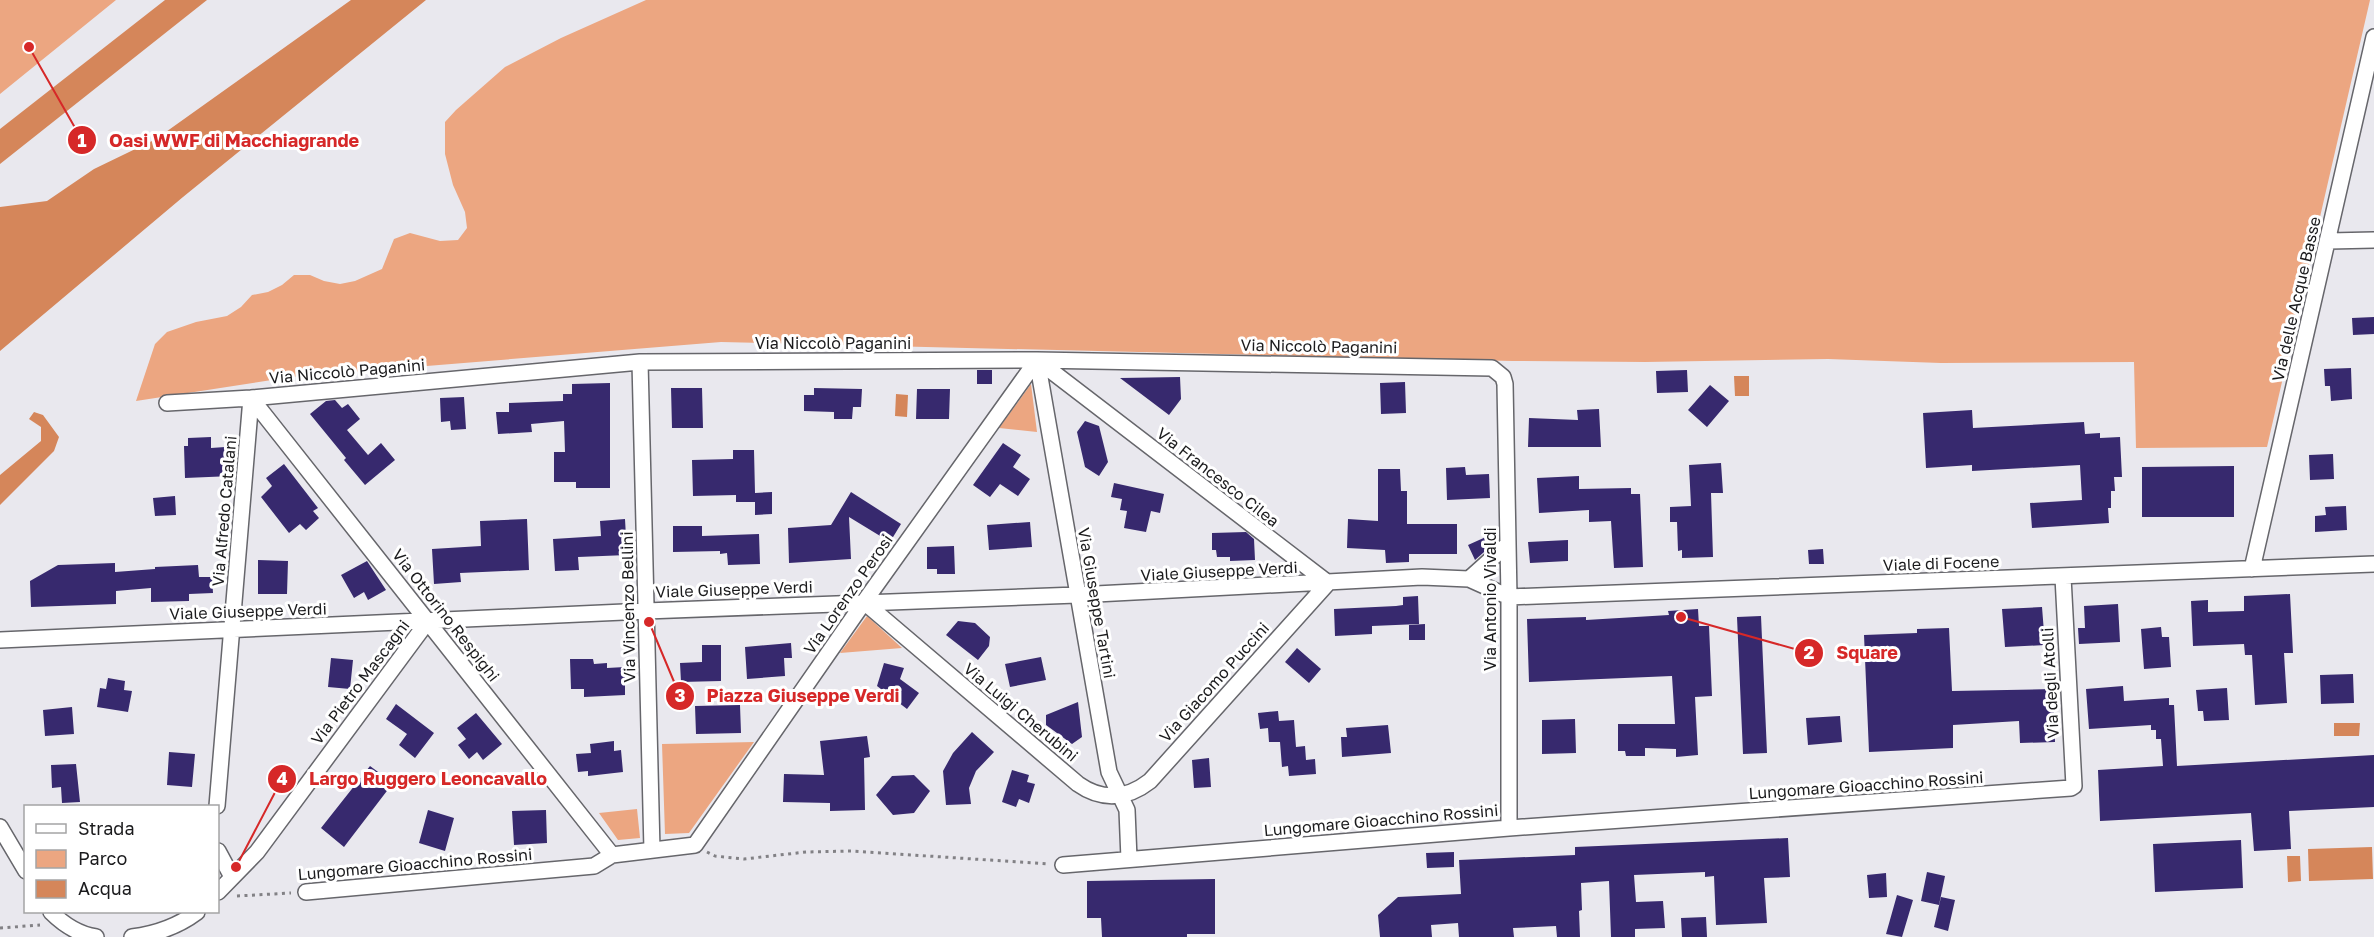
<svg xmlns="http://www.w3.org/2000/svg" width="2374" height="937" viewBox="0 0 2374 937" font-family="'Golos Text',sans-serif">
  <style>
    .green { fill: #eca681 }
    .water { fill: #d5865a }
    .building { fill: #37296e }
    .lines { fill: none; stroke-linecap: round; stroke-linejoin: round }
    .street-casing { stroke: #66666b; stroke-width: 18 }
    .path { stroke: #828185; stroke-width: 3; stroke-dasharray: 3 4.5; stroke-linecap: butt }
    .street { stroke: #fff; stroke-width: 15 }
    .labels { text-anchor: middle; stroke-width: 6; stroke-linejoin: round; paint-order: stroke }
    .street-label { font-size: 16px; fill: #1b1b1d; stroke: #fff }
    .leader { fill: none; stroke: #d62828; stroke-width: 2 }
    .callout-dot { fill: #d62828; stroke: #fff; stroke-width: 2 }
    .mark-label { font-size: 18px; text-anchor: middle; font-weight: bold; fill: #fff }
    .callout-label { font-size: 18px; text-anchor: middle; font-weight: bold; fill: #d62828; stroke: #fff; stroke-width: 6; stroke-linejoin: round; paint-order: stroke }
  </style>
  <rect width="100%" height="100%" fill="#e9e8ee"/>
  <path class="green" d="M0,0H116L0,94Z
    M646,0H2370L2267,447L2136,448L2134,362L1941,363L1828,359L1645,362L1512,361L721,342L291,377L136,401L155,344L167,332L196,322L227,316L241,307L252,295L268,292L282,285L294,275H310L324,281L340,284L355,281L382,269L394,239L410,233L440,241L458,240L467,228L465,212L453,185L445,154V122L456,110L505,67L561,38Z
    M1031,384L1037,432L999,428Z
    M867,616L902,648L840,653Z
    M754,742L689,833L665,834L662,744Z
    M637,809L640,838L618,840L599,813Z"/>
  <path class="water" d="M165,0H207L0,164V129Z
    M351,0H426L183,197L0,351V207L47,201L94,169L156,139Z
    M1734,376H1749V396H1735Z
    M896,394L908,395L907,417L895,416Z
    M34,412L43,415L59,437L54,451L0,505V475L41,441V427L29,419Z
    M2334,723H2360L2359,736H2334Z
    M2372,847L2373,879L2309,881L2308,849Z
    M2287,856H2300L2301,881L2288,882Z"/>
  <path class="building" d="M2374,317V334L2353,335L2352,318Z
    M2351,368L2352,399L2331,401L2330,386H2325L2324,369Z
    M977,370H992V384H977Z
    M1687,370L1688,392L1657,393L1656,371Z
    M1180,377L1181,399L1169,415L1120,378Z
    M1405,382L1406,413L1381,414L1380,383Z
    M610,383V488H576V482H554V452H565L564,421L531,424L532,432L498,434L496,412H509V403L563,401V394H572V384Z
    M1710,385L1729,401L1707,427L1688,410Z
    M671,388H702L703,428H672Z
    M814,388L862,389L861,407H853L852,419H834V412L804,411V395H814Z
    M917,389H950L949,419H916Z
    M464,397L466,429L451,430L450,421L441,422L440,398Z
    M335,400L342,408L348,404L360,419L347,430L368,455L381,443L395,460L365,485L344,460L346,458L310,414L326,401Z
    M1599,409L1601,447H1528L1529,418L1578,420L1577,410Z
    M1972,410L1973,428L2084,422L2085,434L2100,433V438L2120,437L2122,477H2114L2115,491H2111V508H2108L2109,523L2032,528L2030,503L2082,500L2080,465L1972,471V465L1926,468L1923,413Z
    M1085,421L1099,426L1108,462L1099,476L1085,467L1077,432Z
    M211,437V448L225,447V457L231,456L232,476L185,478L184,446H188V438Z
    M1003,443L1021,455L1013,467L1030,479L1018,496L1000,484L990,497L973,485Z
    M733,450H754L755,493L772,492V514L755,515V502H736V495L693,496L692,460L733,459Z
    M2333,454L2334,479L2310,480L2309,455Z
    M1721,463L1723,493H1711L1713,557L1682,558V550L1678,551L1677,522H1670V507L1691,506L1689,465Z
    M284,464L318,508L313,511L319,518L306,530L300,524L289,533L261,497L272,486L266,478Z
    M2234,466V517H2142V467Z
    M1465,467L1466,475L1489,474L1490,498L1447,500L1446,468Z
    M1378,469H1400L1401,491H1407V524H1457V554H1409V562L1386,563L1385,550L1347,548L1348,519L1378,521Z
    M1579,476V489L1631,488V494H1640L1643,567L1614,568L1611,521L1589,522V510L1539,513L1537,478Z
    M1114,483L1164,494L1160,513L1151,511L1146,532L1124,528L1127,511L1120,510L1122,499L1111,497Z
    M851,492L901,524L890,542L849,517L851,559L789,563L788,528L831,525Z
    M175,496L176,515L155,516L153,498Z
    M2346,506L2347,530L2315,532V516L2326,515L2325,507Z
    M527,519L529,570L460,573L461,582L434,584L432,549L481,546L480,521Z
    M625,519L627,555L578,557L579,570L555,571L553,539L601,536L600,521Z
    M1030,522L1032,547L989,550L987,525Z
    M673,526H702V536L759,534L760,564L728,565L727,553L720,554V551L673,552Z
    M1246,532L1254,539L1255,560L1230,561V557H1217L1216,550H1212V533Z
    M1488,536L1492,545L1475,560L1468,545Z
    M1568,540V561L1530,563L1528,542Z
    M954,546L955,574H937V569H927V547Z
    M1823,549L1824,564H1809L1808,550Z
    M258,560L288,561L287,594H258Z
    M367,561L386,590L368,600L364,592L354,598L341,575Z
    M115,563V572L155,569V567L198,565L199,577H212L213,593L189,594V601L151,602V588L116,591V604L31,607L30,581L58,565Z
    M2290,594L2293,653H2284L2287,703L2255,705L2252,655H2245L2244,644L2193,646L2191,601L2208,600V612L2244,611V596Z
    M1418,596L1419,624L1372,626V634L1335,636L1334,609L1396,606L1403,605V597Z
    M2118,604L2120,642L2079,644L2078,628H2085L2084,606Z
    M2042,607L2045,645L2005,647L2002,609Z
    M1698,609L1699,626H1709L1712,696L1695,697L1698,755L1676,757V749L1645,748V756H1626L1625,751H1618V724H1675L1672,676L1529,682L1527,619L1586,617V620L1669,615L1668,611Z
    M1761,616L1767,753L1743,754L1737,617Z
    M958,621L975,623L990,637L989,646L978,660L946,635Z
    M1425,624V640H1409V625Z
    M2161,627L2162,637H2169L2171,667L2144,669L2141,629Z
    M1949,628L1952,691L2053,689L2055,742L2020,743L2019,721L1953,725V748L1869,752L1864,635L1917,633V629Z
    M791,643L792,658H784L785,676L747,679L745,647Z
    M702,645H721V681L681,682L680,663L702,662Z
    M1297,648L1321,669L1309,683L1285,662Z
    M1041,657L1046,680L1010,687L1005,664Z
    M331,658L353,660L350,689L328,687Z
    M570,659H593L594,664L607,663V668L625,667V695L584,697V689H571Z
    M884,663L904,668L900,679L919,693L907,709L877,686Z
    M2353,674L2354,703L2321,704L2320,675Z
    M108,678L125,681L124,690L132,691L128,712L97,707L100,688L106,689Z
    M2123,686L2124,701L2169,698V705H2174L2177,766L2374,755V807L2289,811L2291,849L2254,851L2251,813L2100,821L2098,770L2163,766L2161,739H2156V730H2151V725L2089,729L2086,689Z
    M2227,688L2229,720L2204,721L2203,711H2198L2196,690Z
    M1078,702L1082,737L1072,744L1046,725V715Z
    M396,704L434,733L415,758L399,745L407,734L386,719Z
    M740,705L741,733L696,734L695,706Z
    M72,707L74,734L45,736L43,710Z
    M1278,711L1279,721L1294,720L1296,747L1305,746L1306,760L1315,759L1316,774L1289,776L1288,766L1282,767L1280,742H1269L1268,728L1260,729L1258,713Z
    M476,713L502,744L483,760L477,752L469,759L458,745L466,739L457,728Z
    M1840,716L1842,742L1808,745L1806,718Z
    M1575,719L1576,753L1542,754V720Z
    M1388,725L1391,753L1342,757L1341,737H1347L1346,728Z
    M972,732L994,752L976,771L969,788L971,804L946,805L943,771L953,753Z
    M867,736L870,757L864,758L865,810L830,811V803L783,802L784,774L824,775L820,741Z
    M614,741V751L621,750L623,772L588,776V771L578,772L576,754L591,753L590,744Z
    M169,752L195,754L192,787L167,785Z
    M1209,758L1211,787L1194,788L1192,760Z
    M76,764L80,802L62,803L61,787L52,788L51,765Z
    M370,766L393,783L344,847L321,828Z
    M1012,770L1029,775L1027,782L1035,784L1029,803L1019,799L1016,807L1002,802Z
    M914,775L930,791L914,813L893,815L876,795L892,776Z
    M428,810L454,818L445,851L419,843Z
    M546,810L547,843L514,845L512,811Z
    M1788,838L1790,877L1764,878L1767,923L1716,925L1714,876L1705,877V872L1634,875L1636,902L1663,901L1665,928L1635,929V937H1611L1609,881L1581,883L1582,910L1579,911L1580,937H1557L1556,926L1513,928L1514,937H1459L1458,923L1431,925L1432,937H1380L1378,915L1398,897L1461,894L1459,860L1575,855V847Z
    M2241,840L2243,888L2155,892L2153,844Z
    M1454,852V867L1427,868L1426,853Z
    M1927,872L1945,876L1939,905L1921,901Z
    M1886,873L1887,897L1869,898L1867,875Z
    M1215,879V934H1187V937H1102L1101,918H1087V881Z
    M1897,895L1913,900L1902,937L1886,934Z
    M1941,897L1955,900L1948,931L1934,927Z
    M1706,917L1707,937H1682L1681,918Z"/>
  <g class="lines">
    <g class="street-casing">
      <path id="street" d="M2329,241L2374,240
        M1037,360L1109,772L1127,810L1129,859
        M640,362L652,850
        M251,398L612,855
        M167,403L251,398L640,362L1037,360L1492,368L1503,377L1505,384L1509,597V828
        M1508,544L1469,579L1509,597L2374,564
        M2252,569L2374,37
        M0,640L646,611L1077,595L1422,577L1469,579
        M217,806L251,398
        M0,827L26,871
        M218,851L232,877
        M1063,865L1509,828L2071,788L2074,786L2063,577
        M218,892L257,852L428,621
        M306,892L594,866L612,855L695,845L864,602L1037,360L1328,583L1150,781C1127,799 1102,801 1078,784L864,602
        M51,912C64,925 78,934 96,937
        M132,937C156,934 177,927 197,912"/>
    </g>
    <path class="path" d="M707,852L715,856L744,859L806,852L852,851L1049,864
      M237,896L291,893
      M0,928L40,925"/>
    <use href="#street" class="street"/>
  </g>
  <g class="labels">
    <g class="street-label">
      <text transform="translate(2296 299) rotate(-77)" y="6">Via delle Acque Basse</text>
      <text x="833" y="349">Via Niccolò Paganini</text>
      <text transform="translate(1319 346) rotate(1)" y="6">Via Niccolò Paganini</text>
      <text transform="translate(347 371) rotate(-5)" y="6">Via Niccolò Paganini</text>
      <text transform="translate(1218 477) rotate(38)" y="6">Via Francesco Cilea</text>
      <text transform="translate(224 511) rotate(-85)" y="6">Via Alfredo Catalani</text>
      <text transform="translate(1941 563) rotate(-2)" y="6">Viale di Focene</text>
      <text transform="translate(1219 571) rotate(-3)" y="6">Viale Giuseppe Verdi</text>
      <text transform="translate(734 589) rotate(-2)" y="6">Viale Giuseppe Verdi</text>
      <text transform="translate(848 594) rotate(-55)" y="6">Via Lorenzo Perosi</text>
      <text transform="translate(1490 599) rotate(-90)" y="6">Via Antonio Vivaldi</text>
      <text transform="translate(1097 603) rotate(80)" y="6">Via Giuseppe Tartini</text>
      <text transform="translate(628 607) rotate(-91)" y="6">Via Vincenzo Bellini</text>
      <text transform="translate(248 611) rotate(-2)" y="6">Viale Giuseppe Verdi</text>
      <text transform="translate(446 615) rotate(52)" y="6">Via Ottorino Respighi</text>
      <text transform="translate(360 682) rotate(-53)" y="6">Via Pietro Mascagni</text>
      <text transform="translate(1214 682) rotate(-48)" y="6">Via Giacomo Puccini</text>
      <text transform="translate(2050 683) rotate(-93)" y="6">Via degli Atolli</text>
      <text transform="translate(1021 712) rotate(40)" y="6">Via Luigi Cherubini</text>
      <text transform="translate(1866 785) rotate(-4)" y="6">Lungomare Gioacchino Rossini</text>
      <text transform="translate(1381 820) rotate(-5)" y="6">Lungomare Gioacchino Rossini</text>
      <text transform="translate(415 864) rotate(-5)" y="6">Lungomare Gioacchino Rossini</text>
    </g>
  </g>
  <path class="leader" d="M29 47L82 140M1681 617L1809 653M649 622L680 696M236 867L282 779"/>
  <g class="callout-dot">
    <circle cx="29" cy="47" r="6"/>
    <circle cx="1681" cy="617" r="6"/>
    <circle cx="649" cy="622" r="6"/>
    <circle cx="236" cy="867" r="6"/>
    <circle cx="82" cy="140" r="15"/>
    <circle cx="1809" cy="653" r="15"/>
    <circle cx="680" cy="696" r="15"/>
    <circle cx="282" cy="779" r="15"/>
  </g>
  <g class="mark-label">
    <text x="82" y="147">1</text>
    <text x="1809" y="659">2</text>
    <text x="680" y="702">3</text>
    <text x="282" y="785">4</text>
  </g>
  <g class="callout-label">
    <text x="234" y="147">Oasi WWF di Macchiagrande</text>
    <text x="1867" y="659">Square</text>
    <text x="803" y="702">Piazza Giuseppe Verdi</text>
    <text x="428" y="785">Largo Ruggero Leoncavallo</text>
  </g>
  <rect x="24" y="805" width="195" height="108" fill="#ffffff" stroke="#a4a4a5" stroke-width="1.5"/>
  <rect x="36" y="824" width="30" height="9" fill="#ffffff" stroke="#a4a4a5" stroke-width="1.5"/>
  <text x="78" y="835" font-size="18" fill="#1b1b1d">Strada</text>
  <rect x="36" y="850" width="30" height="18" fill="#eca681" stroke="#a4a4a5" stroke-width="1.5"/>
  <text x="78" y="865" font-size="18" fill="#1b1b1d">Parco</text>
  <rect x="36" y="880" width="30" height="18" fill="#d5865a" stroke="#a4a4a5" stroke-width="1.5"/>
  <text x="78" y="895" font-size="18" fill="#1b1b1d">Acqua</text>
</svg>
